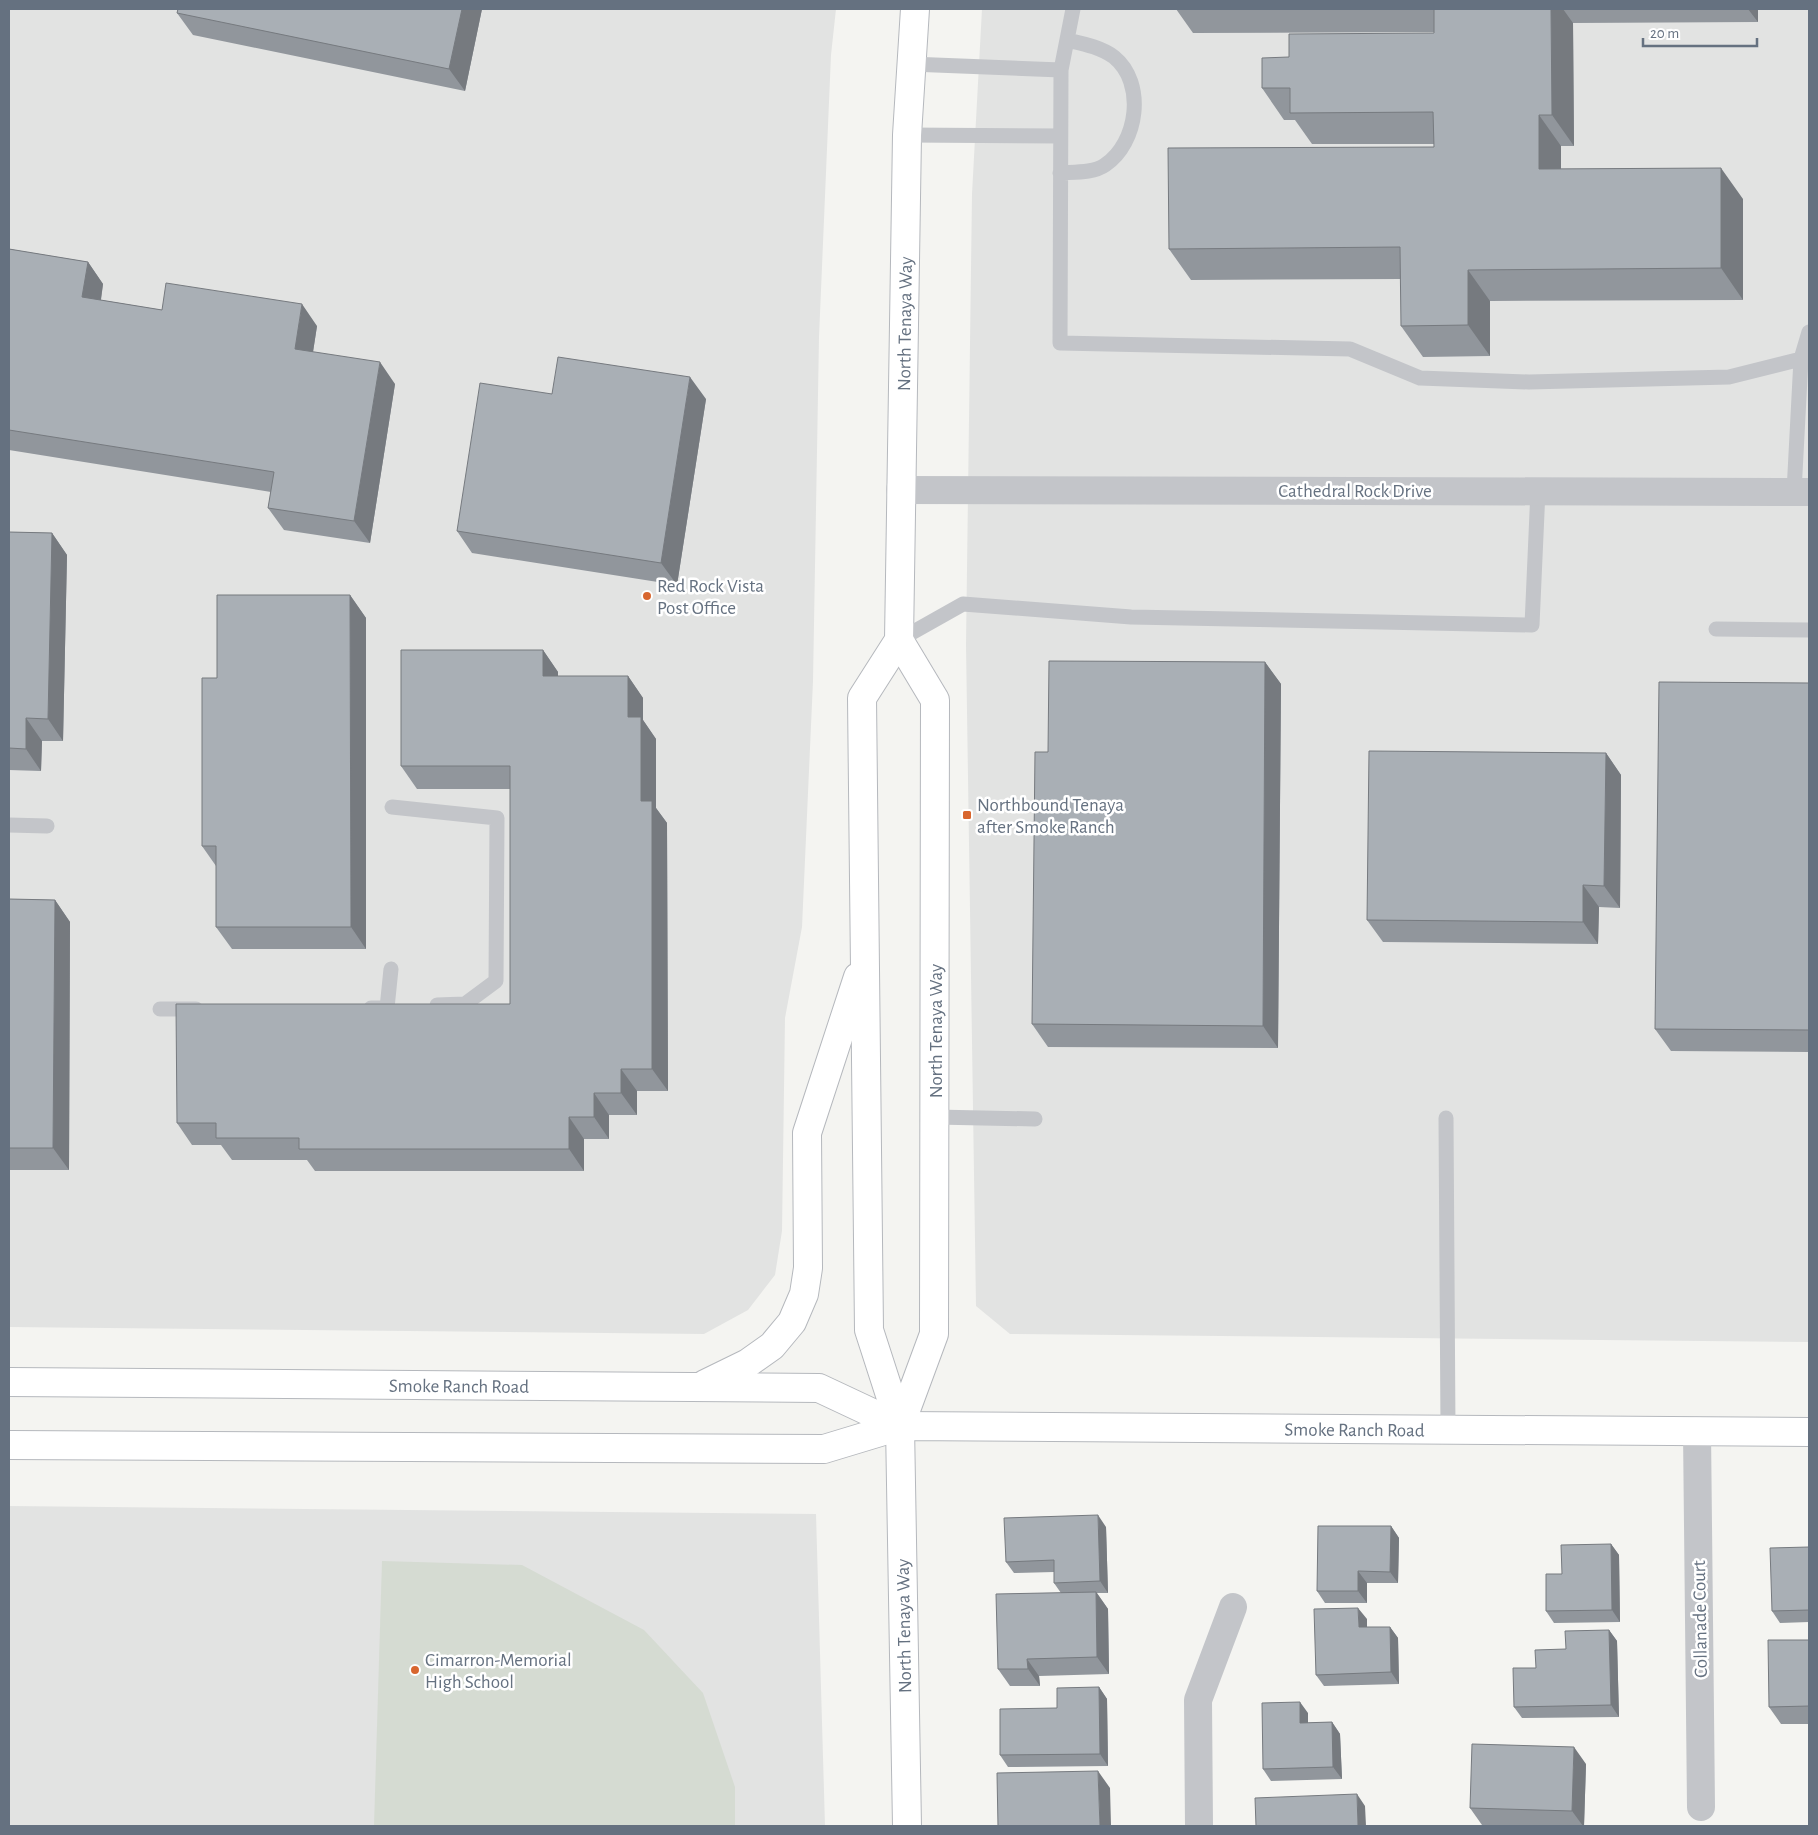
<svg xmlns="http://www.w3.org/2000/svg" width="1818" height="1835" viewBox="0 0 1818 1835" font-family="'Alegreya Sans',sans-serif">
  <style>
    .built { fill: #e2e3e2 }
    .pitch { fill: #d5dbd2 }
    .lines { fill: none; stroke-linecap: round; stroke-linejoin: round }
    .secondary-casing { stroke: #b5b8bd; stroke-width: 30 }
    .lane { stroke: #c3c5c9; stroke-width: 15 }
    .street { stroke: #c3c5c9; stroke-width: 28 }
    .secondary { stroke: #fff; stroke-width: 28 }
    .wall { fill: #91969c }
    .shaded-wall { fill: #767a7f }
    .building { fill: #a9afb5; stroke: #767a7f }
    .poi-dot { fill: #d8662e; stroke: #fff; stroke-width: 2 }
    .labels { text-anchor: middle; stroke-width: 5; stroke-linejoin: round; paint-order: stroke }
    .street-label { font-size: 19px; fill: #657180; stroke: #fff }
    .poi-label { font-size: 19px; fill: #657180; stroke: #fff; text-anchor: start }
  </style>
  <rect width="100%" height="100%" fill="#f4f4f1"/>
  <path class="built" d="M9,9H836L831,55L819,337L813,681L802,927L785,1018L782,1231L775,1275L748,1310L704,1334L9,1327Z
    M982,9H1809V1342L1010,1334L976,1306L966,645L972,194Z
    M9,1506L816,1514L825,1826H9Z"/>
  <path class="pitch" d="M382,1561L522,1565L644,1630L703,1693L735,1787V1826H374Z"/>
  <g class="lines">
    <g class="secondary-casing">
      <g id="secondary">
        <path d="M899,640L935,700L934,1334L900,1426"/>
        <path id="s1" d="M9,1382L819,1388L900,1426"/>
        <path d="M705,1384L748,1363L772,1346L792,1322L804,1294L808,1268L807,1133L858,977"/>
        <path id="s2" d="M9,1445L824,1449L900,1426L1809,1432"/>
        <path id="s3" d="M907,1826L900,1426L869,1330L862,698L899,640L907,135L915,9"/>
      </g>
    </g>
    <path class="lane" d="M1073,9L1061,70L1060,343L1350,349L1420,378L1529,382L1729,377L1801,359
      M910,64L1061,70
      M907,135L1060,136
      M1060,173C1074,172 1094,173 1105,165C1138,143 1146,83 1114,57C1100,47 1084,44 1067,40
      M1794,492L1801,359L1809,332
      M1716,629L1809,630
      M899,640L963,604L1131,617L1532,625L1538,490
      M392,807L497,818L496,981L465,1004L437,1005
      M9,825L47,826
      M371,1008H387L391,969
      M160,1009H196
      M935,1117L1035,1119
      M1446,1118L1448,1429"/>
    <path class="street" d="M900,490L1809,492
      M1697,1431L1701,1807
      M1199,1826L1198,1700L1233,1607"/>
    <use href="#secondary" class="secondary"/>
  </g>
  <path class="wall" d="M178,9H482L465,91L193,35L177,13Z
    M1176,9H1758V22L1573,23L1574,146H1561V169L1743,199V300L1490,301V356L1423,357L1401,326V279L1191,280L1169,249L1434,147V144H1312L1295,120H1284L1262,88L1289,57L1434,33V32L1193,33Z
    M9,249L88,262L103,284L101,300L162,310L317,326L313,352L395,384L370,543L284,530L268,508L271,492L9,450Z
    M552,394L706,399L677,585L472,553L457,531Z
    M9,532L52,533L67,555L63,741H42L41,771L9,770Z
    M350,595L366,618V949H232L216,927V866L202,846Z
    M543,650L558,672V676H628L643,698V720L656,739V808L667,823L668,1091H637V1115H609V1139H584V1171H315L307,1160H232L221,1145H192L177,1123L510,1004V789H417L401,766Z
    M1265,662L1281,684L1278,1048L1048,1047L1032,1024L1048,752Z
    M1809,683V1052L1671,1051L1655,1029Z
    M1606,753L1621,775L1620,908L1599,907L1598,944L1383,942L1367,920Z
    M9,899L55,900L70,922L69,1170H9Z
    M1391,1526L1399,1538L1398,1583H1367V1603H1325L1317,1591Z
    M1106,1527L1108,1593H1097L1108,1609L1109,1674L1039,1676L1040,1686H1010L998,1669L1061,1593L1054,1583V1572L1014,1573L1006,1562Z
    M1611,1544L1619,1555L1620,1622L1554,1623L1546,1611L1562,1574Z
    M1809,1547V1622L1780,1623L1772,1611Z
    M1367,1619V1627H1390L1398,1638L1399,1684L1324,1686L1316,1675Z
    M1609,1630L1617,1641L1619,1717L1522,1718L1514,1707L1536,1668L1566,1649Z
    M1809,1640V1724H1781L1769,1707Z
    M1099,1687L1107,1699L1108,1766L1008,1767L1000,1755L1057,1708Z
    M1308,1713V1723L1332,1722L1340,1734L1342,1779L1271,1781L1263,1769Z
    M1586,1764L1584,1826H1531L1482,1825L1470,1808Z"/>
  <path class="shaded-wall" d="M462,9H482L465,91L449,69Z
    M1551,9H1563L1573,23L1574,146L1552,115Z
    M1748,9H1758V22Z
    M1539,115L1561,146V201L1539,169Z
    M1721,168L1743,199V300L1721,268Z
    M88,262L103,284L98,319L82,297Z
    M1468,270L1490,301V356L1468,325Z
    M302,304L317,326L310,371L295,349Z
    M380,362L395,384L370,543L354,521Z
    M690,377L706,399L677,585L661,563Z
    M52,533L67,555L63,741L48,719Z
    M350,595L366,618V949L351,927Z
    M543,650L558,672V698L543,676Z
    M1265,662L1281,684L1278,1048L1263,1026Z
    M628,676L643,698V720L656,739V808L667,823L668,1091L652,1069L641,801L628,717Z
    M26,718L42,741L41,771L26,749Z
    M1606,753L1621,775L1620,908L1604,886Z
    M1583,885L1599,907L1598,944L1583,922Z
    M55,900L70,922L69,1170L53,1148Z
    M621,1069L637,1091V1115L621,1093Z
    M594,1093L609,1115V1139L594,1117Z
    M569,1117L584,1139V1171L569,1149Z
    M1098,1515L1106,1527L1108,1593L1100,1581Z
    M1391,1526L1399,1538L1398,1583L1390,1572Z
    M1611,1544L1619,1555L1620,1622L1612,1610Z
    M1358,1571L1367,1583V1603L1358,1591Z
    M1096,1592L1108,1609L1109,1674L1097,1657Z
    M1358,1608L1367,1619V1639L1359,1627Z
    M1390,1627L1398,1638L1399,1684L1391,1672Z
    M1609,1630L1617,1641L1619,1717L1611,1705Z
    M1027,1659L1039,1676L1040,1686L1028,1669Z
    M1099,1687L1107,1699L1108,1766L1100,1754Z
    M1300,1702L1308,1713V1734L1300,1723Z
    M1332,1722L1340,1734L1342,1779L1333,1767Z
    M1574,1747L1586,1764L1584,1826H1583L1572,1811Z
    M1098,1771L1110,1788L1111,1826H1100Z
    M1357,1794L1365,1806L1366,1826H1358Z"/>
  <path class="building" d="M178,9H462L449,69L177,13Z
    M1434,9H1551L1552,115H1539V169L1721,168V268L1468,270V325L1401,326L1400,247L1169,249L1168,148L1434,147L1433,112L1290,113V88H1262V58L1289,57V34L1434,33Z
    M9,249L88,262L82,297L162,310L166,283L302,304L295,349L380,362L354,521L268,508L274,472L9,430Z
    M558,357L690,377L661,563L457,531L480,383L552,394Z
    M9,532L52,533L48,719L26,718V749L9,748Z
    M217,595H350L351,927H216V846H202V678H217Z
    M401,650H543V676H628V717H641V801H652V1069H621V1093H594V1117H569V1149H299V1138H216V1123H177L176,1004H510V766H401Z
    M1049,661L1265,662L1263,1026L1032,1024L1035,752H1048Z
    M1659,682L1809,683V1030L1655,1029Z
    M1369,751L1606,753L1604,886L1583,885V922L1367,920Z
    M9,899L55,900L53,1148H9Z
    M1098,1515L1100,1581L1054,1583V1560L1006,1562L1004,1518Z
    M1318,1526H1391L1390,1572L1358,1571V1591H1317Z
    M1611,1544L1612,1610L1546,1611V1574H1562L1561,1545Z
    M1809,1547V1610L1772,1611L1770,1548Z
    M1096,1592L1097,1657L1027,1659L1028,1669H998L996,1594Z
    M1358,1608L1359,1627H1390L1391,1672L1316,1675L1314,1609Z
    M1609,1630L1611,1705L1514,1707L1513,1668H1536L1535,1650L1566,1649L1565,1631Z
    M1768,1640H1809V1706L1769,1707Z
    M1099,1687L1100,1754L1000,1755V1709L1057,1708V1688Z
    M1300,1702V1723L1332,1722L1333,1767L1263,1769L1262,1703Z
    M1472,1744L1574,1747L1572,1811L1470,1808Z
    M1098,1771L1100,1826H998L997,1773Z
    M1357,1794L1358,1826H1256L1255,1798Z"/>
  <g class="poi-dot">
    <circle cx="647" cy="596" r="5"/>
    <rect x="962" y="810" width="10" height="10" rx="2.5"/>
    <circle cx="415" cy="1670" r="5"/>
  </g>
  <g class="labels">
    <g class="street-label">
      <text dy="7" stroke="none"><textPath href="#s3" startOffset="1518">North Tenaya Way</textPath></text>
      <text x="1355" y="497">Cathedral Rock Drive</text>
      <text transform="translate(935 1031) rotate(-90)" y="7">North Tenaya Way</text>
      <text dy="7" stroke="none"><textPath href="#s1" startOffset="450">Smoke Ranch Road</textPath></text>
      <text dy="7" stroke="none"><textPath href="#s2" startOffset="1349">Smoke Ranch Road</textPath></text>
      <text transform="translate(1699 1619) rotate(-91)" y="7">Collanade Court</text>
      <text transform="translate(903 1626) rotate(-91)" y="7">North Tenaya Way</text>
    </g>
    <g class="poi-label">
      <text x="657" y="592">Red Rock Vista<tspan x="657" dy="22">Post Office</tspan></text>
      <text x="977" y="811">Northbound Tenaya<tspan x="977" dy="22">after Smoke Ranch</tspan></text>
      <text x="425" y="1666">Cimarron-Memorial<tspan x="425" dy="22">High School</tspan></text>
    </g>
  </g>
  <rect width="1818" height="1835" fill="none" stroke="#657180" stroke-width="20"/>
  <path d="M1643 38v8h114v-8" fill="none" stroke="#657180" stroke-width="2.5"/>
  <text x="1650" y="38" font-size="15" fill="#657180" stroke="#ffffff" stroke-width="4" paint-order="stroke">20 m</text>
</svg>
